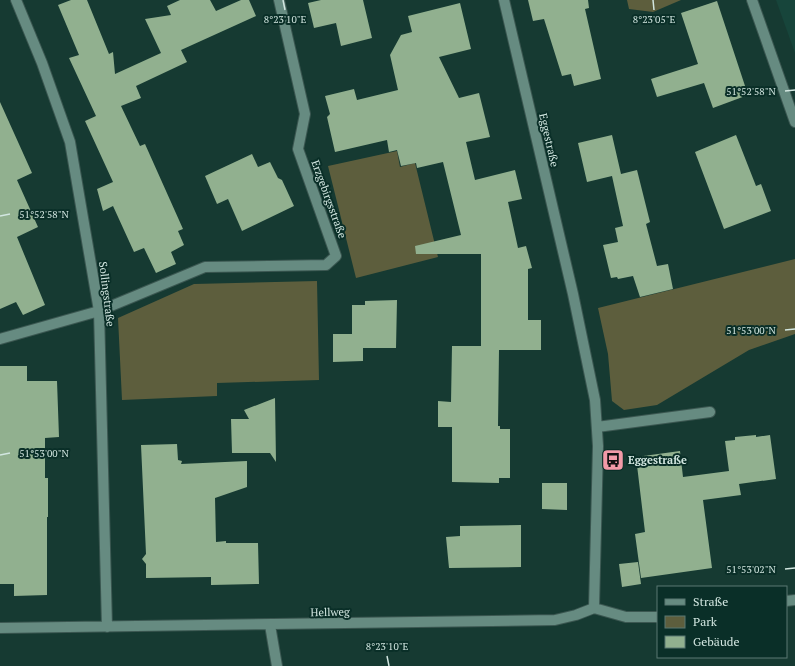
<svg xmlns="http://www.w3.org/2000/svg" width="795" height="666" viewBox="0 0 795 666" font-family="'PT Serif',serif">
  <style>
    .built { fill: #17453b }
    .green { fill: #5d5e3d }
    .building { fill: #91b08f }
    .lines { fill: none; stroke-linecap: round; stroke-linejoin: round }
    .minor-casing { stroke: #3b5751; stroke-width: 12 }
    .minor { stroke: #668b81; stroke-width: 10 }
    .ticks { fill: none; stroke: #d2e6e0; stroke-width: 1.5 }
    .labels { text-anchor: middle; stroke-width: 4; stroke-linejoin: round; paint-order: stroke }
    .street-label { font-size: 11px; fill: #d2e6e0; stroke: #0a2f28 }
    .poi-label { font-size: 11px; font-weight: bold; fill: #d2e6e0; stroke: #0a2f28; text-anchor: start }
    .ticks-label { font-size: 10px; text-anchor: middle; fill: #d2e6e0; stroke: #0a2f28; stroke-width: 4; stroke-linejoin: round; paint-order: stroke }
  </style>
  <rect width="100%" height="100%" fill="#163a32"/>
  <path class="built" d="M776,0H795V53Z"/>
  <path class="green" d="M627,0H681L653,12L629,9Z
    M397,151L400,167L415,163L438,257L356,278L328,166Z
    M795,259V334L749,350L657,405L624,410L612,401L608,354L598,308Z
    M317,281L319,380L217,383V396L122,400L118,318L194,284Z"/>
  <path class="building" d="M71,0H87L109,54L113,52L115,74L161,53L145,19L171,15L167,6L180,0H210L216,11L241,0H249L256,16L181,50L187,62L136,86L141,98L121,106L140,146L145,144L183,229L178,231L184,245L171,252L176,264L156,273L144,248L134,252L113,206L103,211L97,189L113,182L85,121L96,116L69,58L79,55L58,5Z
    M321,0H363L372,38L341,46L336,23L314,28L308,3Z
    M528,0H588L589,8L585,9L601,79L574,86L571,74L562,76L544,19L533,21Z
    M717,1L748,95L713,108L704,83L657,97L651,79L698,64L681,13Z
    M460,3L471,49L439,57L459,98L479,93L490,137L466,142L475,180L515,170L522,199L508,202L518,248L526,246L532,268L528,269V320H541V350H499L498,426H500V429H510V478H499V483L452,482V427H438V401L451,402L452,346H481V254H416L415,246L461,235L443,162L417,168L416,163L401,166L397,150L389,152L387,140L335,152L327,117L330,114L325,96L354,89L357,100L398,90L390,55L401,35L412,32L408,16Z
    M0,102L32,173L17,180L38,227L17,237L45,305L23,315L16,302L0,309Z
    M612,135L621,174L637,170L650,222L646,224L657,266L668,264L673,289L640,297L633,276L618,279L617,277L611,278L603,245L618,242L615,228L623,226L612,176L587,182L578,143Z
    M736,135L756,186L761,184L771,211L724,229L695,152Z
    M252,154L258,167L270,162L278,178L282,180L294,206L242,231L228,199L217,204L205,176Z
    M397,300L396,348H363V361L333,362V334H352V305H365V301Z
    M0,366H27V381H57L59,437L45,438V478H48V517H47V595L14,596V584H0Z
    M275,398L276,462L270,453H232L231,419H249L244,410Z
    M756,435V437L770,435L776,479L739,484L741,495L703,500L712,568L641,578L635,534L645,532L636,457L680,451L683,477L729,471L725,441L735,440V437Z
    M177,444L178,460L182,461L181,464L247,461V487L215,498L216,542L226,541V543H258L259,584L211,585V577L146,578V564L142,559L146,554L141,445Z
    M542,483H567V510L542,509Z
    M521,525V567L449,568L446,537L460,536V526Z
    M638,562L641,584L622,587L619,564Z"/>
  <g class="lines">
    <g class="minor-casing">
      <path id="minor" d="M16,0L42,63L70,142L99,311L107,627
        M504,0L573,294L595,400L598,446L594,608
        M752,0L795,122
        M0,339L99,311L205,267L326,265L336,256L298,149L305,114L279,0
        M597,427L710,412
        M786,601L795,600
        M270,625L277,666
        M0,628L555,620L576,615L594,608L626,617H658"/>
    </g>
    <use href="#minor" class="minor"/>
  </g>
  <path class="ticks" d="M283,0L285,10M653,0L654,10M785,91L795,90M0,216L10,214M785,330L795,329M0,455L10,453M785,569L795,568M387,656L389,666"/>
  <defs>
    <g id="bus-square" transform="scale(1.15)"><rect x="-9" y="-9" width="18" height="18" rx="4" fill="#f39aa8" stroke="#0a2f28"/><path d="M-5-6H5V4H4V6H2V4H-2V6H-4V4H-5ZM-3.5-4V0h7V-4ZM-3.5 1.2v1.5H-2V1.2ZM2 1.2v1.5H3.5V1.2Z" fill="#111"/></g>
  </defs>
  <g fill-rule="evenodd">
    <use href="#bus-square" x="613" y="460"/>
  </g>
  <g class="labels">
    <g class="street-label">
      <text transform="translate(549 140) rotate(77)" y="4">Eggestraße</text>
      <text transform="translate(329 199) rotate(70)" y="4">Erzgebirgsstraße</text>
      <text transform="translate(107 294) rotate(83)" y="4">Sollingstraße</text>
      <text transform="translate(330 612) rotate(-1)" y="4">Hellweg</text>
    </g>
    <g class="poi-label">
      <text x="628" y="464">Eggestraße</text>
    </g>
  </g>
  <g class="ticks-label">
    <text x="285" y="23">8°23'10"E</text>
    <text x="654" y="23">8°23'05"E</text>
    <text x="751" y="95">51°52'58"N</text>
    <text x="44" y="218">51°52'58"N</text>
    <text x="751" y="334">51°53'00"N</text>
    <text x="44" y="457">51°53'00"N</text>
    <text x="751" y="573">51°53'02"N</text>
    <text x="387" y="650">8°23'10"E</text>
  </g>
  <rect x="657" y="586" width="130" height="72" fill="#0a2f28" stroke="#5a7872"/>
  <rect x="665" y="599" width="20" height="6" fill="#668b81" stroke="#5a7872"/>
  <text x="693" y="606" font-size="12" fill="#d2e6e0">Straße</text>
  <rect x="665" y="616" width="20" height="12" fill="#5d5e3d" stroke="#5a7872"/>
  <text x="693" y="626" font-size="12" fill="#d2e6e0">Park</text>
  <rect x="665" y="636" width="20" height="12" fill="#91b08f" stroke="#5a7872"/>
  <text x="693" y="646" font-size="12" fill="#d2e6e0">Gebäude</text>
</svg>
